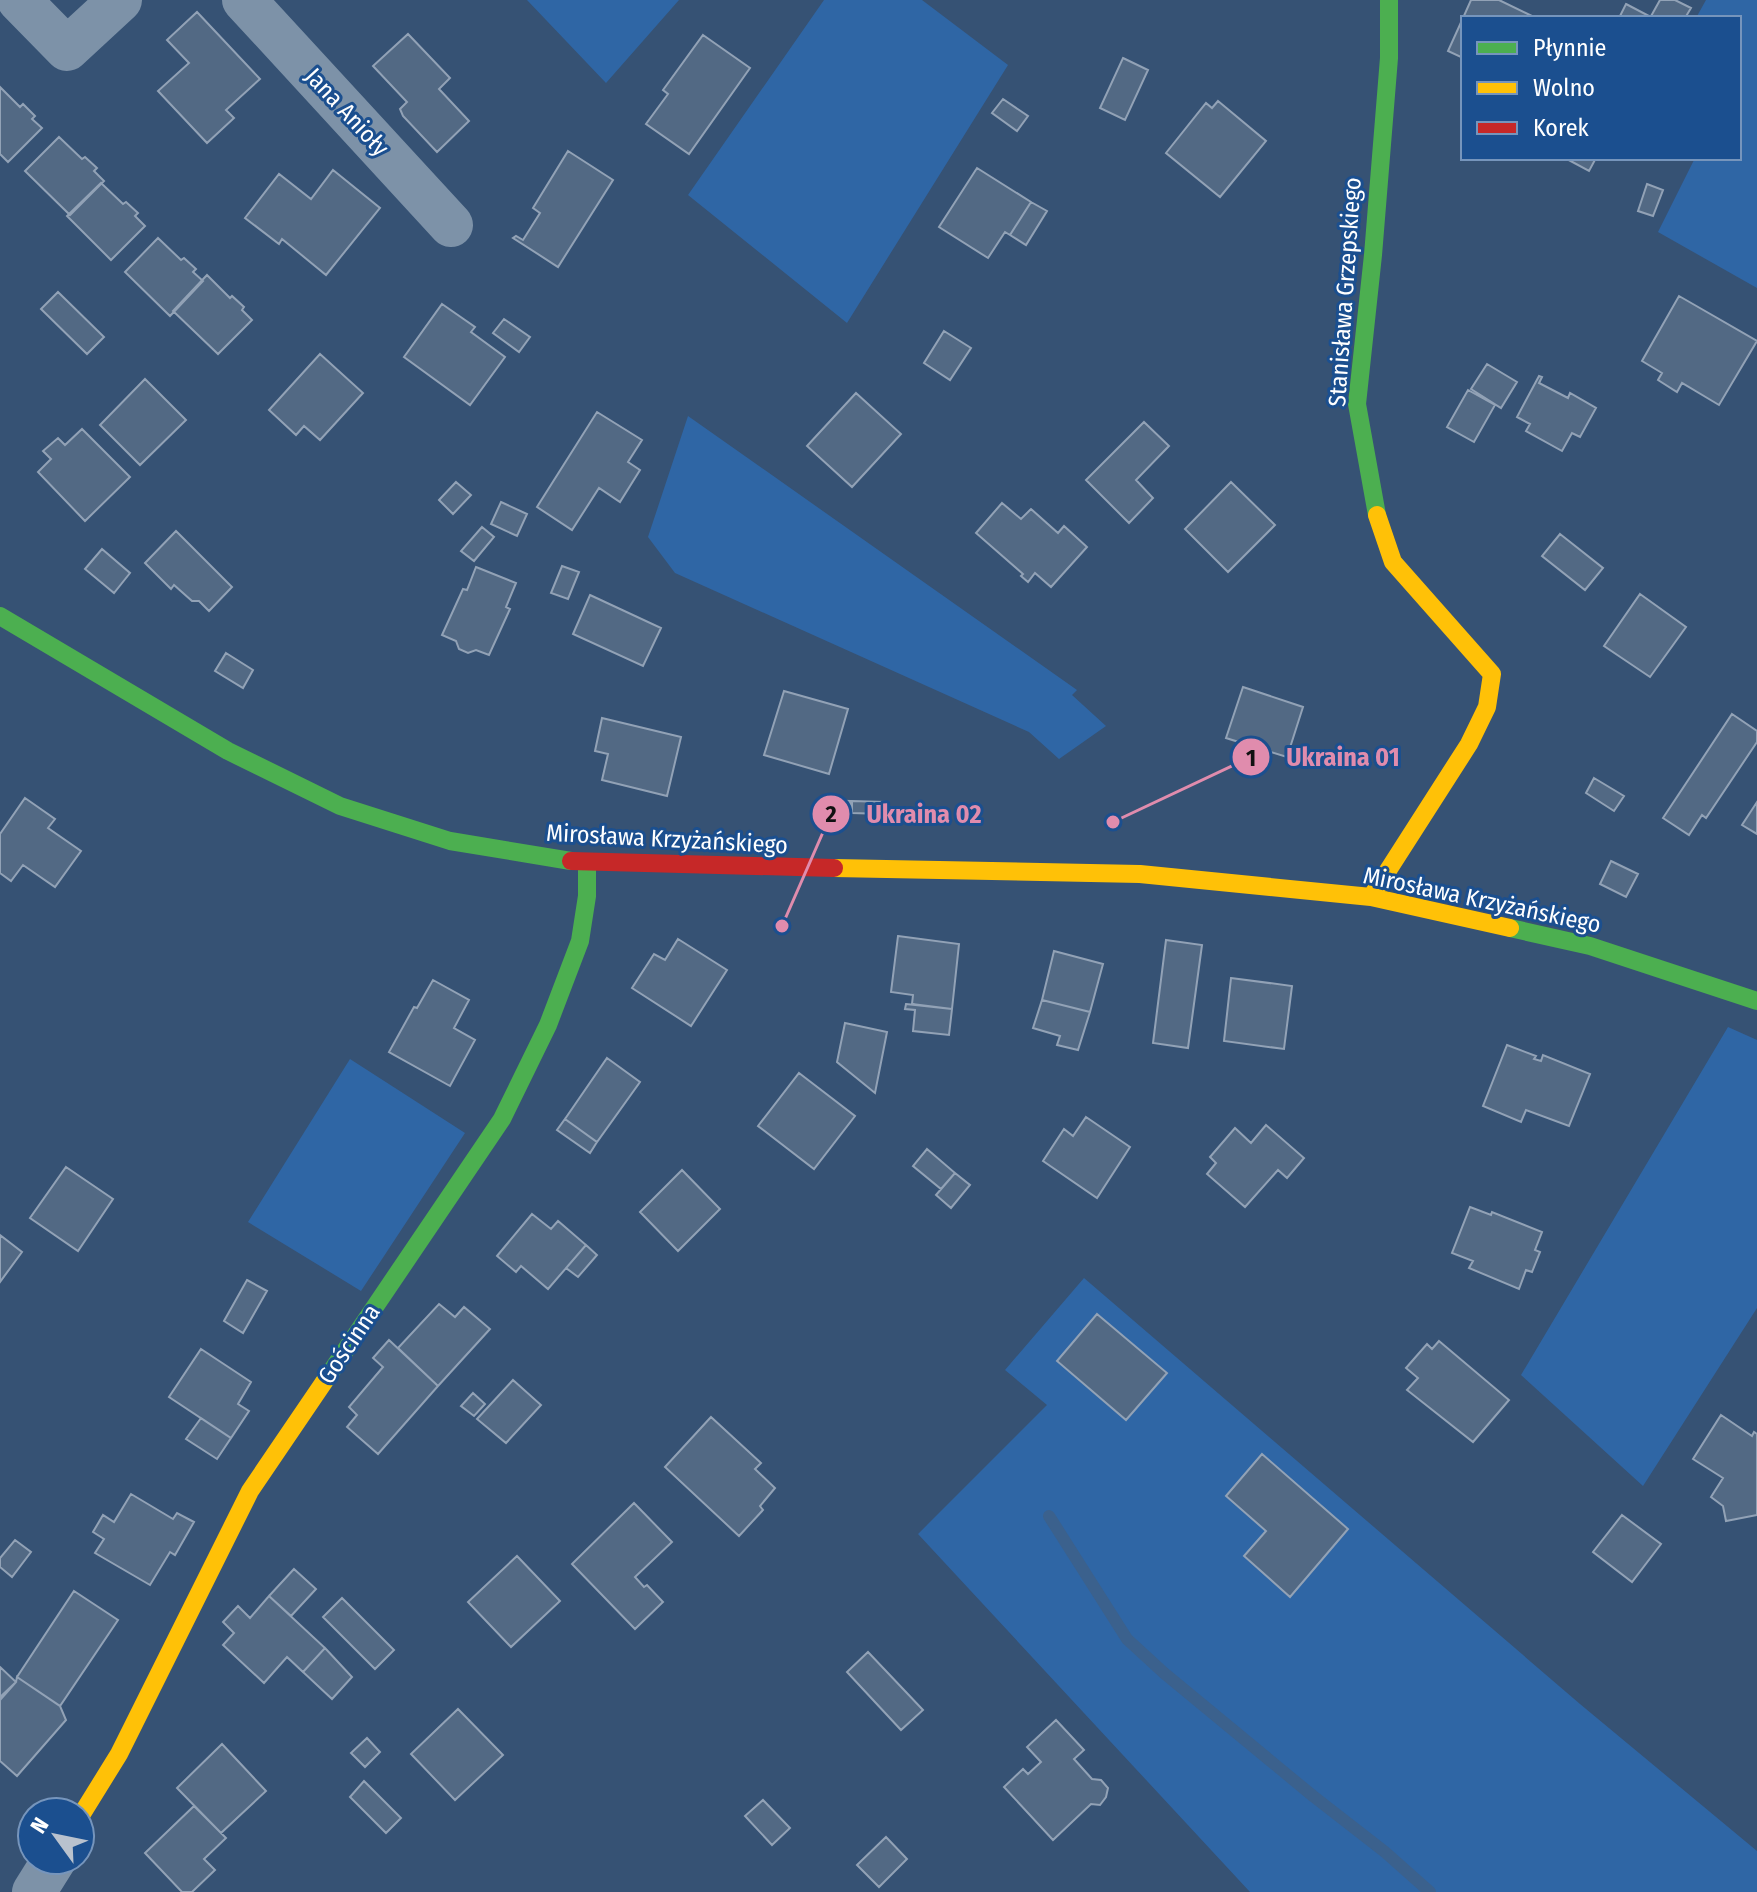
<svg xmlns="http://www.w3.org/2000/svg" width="1757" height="1892" viewBox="0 0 1757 1892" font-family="'Fira Sans Condensed',sans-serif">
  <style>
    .green { fill: #2f66a5 }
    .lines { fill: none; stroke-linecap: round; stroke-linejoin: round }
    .stream { stroke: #3b618d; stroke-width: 12 }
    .building { fill: #526984; stroke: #92a2b6; stroke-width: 2 }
    .street { stroke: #7d92a8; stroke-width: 44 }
    .fast { stroke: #4caf50; stroke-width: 18 }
    .slow { stroke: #ffc107; stroke-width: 18 }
    .jam { stroke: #c62828; stroke-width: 18 }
    .labels { text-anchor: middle; stroke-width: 6; stroke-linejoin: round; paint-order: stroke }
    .street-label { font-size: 24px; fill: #fff; stroke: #1b4f8f }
    .leader { fill: none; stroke: #e08cad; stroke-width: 3 }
    .callout-dot { fill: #e08cad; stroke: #1b4f8f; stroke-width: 3 }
    .mark-label { font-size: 24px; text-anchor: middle; font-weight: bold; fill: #111 }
    .callout-label { font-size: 26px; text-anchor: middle; font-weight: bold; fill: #e08cad; stroke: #1b4f8f; stroke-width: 6; stroke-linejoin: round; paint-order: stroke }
  </style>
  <rect width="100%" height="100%" fill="#365274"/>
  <path class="green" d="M527,0H679L606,83Z
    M824,0H922L1008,65L847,323L688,195Z
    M1706,0H1757V288L1658,232L1695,158H1739V18H1696Z
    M688,416L1077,690L1072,695L1106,726L1059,759L1029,732L675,573L648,537Z
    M1728,1027L1757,1040V1308L1643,1486L1521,1375Z
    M350,1059L465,1133L361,1291L248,1222Z
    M1084,1278L1580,1704L1757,1851V1892H1250L918,1534L1047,1405L1005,1370Z"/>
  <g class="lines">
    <path class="stream" d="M1049,1516L1127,1639L1164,1673L1313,1796L1385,1852L1430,1892"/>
  </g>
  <path class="building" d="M1471,0H1499L1532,16L1531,18H1463Z
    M1660,0H1675L1691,8L1685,18H1650Z
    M1626,4L1651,17L1650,18H1619Z
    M197,12L260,79L226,110L234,118L207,143L158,91L189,63L167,40Z
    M1463,18V58L1448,51Z
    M408,34L450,78L439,89L469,121L437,152L403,116L400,109L407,102L373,66Z
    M703,35L750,68L689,154L646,124L668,94L663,90Z
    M1123,58L1148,70L1125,120L1100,108Z
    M0,87L20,107L23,104L35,116L32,119L42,128L8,162L0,154Z
    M1003,99L1028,116L1017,131L992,113Z
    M1218,101L1266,141L1220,197L1166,153L1206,103L1212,108Z
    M59,137L82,159L85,157L97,168L94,171L104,181L70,215L25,171Z
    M568,151L613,180L558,267L513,238L516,236L523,240L540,213L533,208Z
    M1565,158H1596L1589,171Z
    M977,168L1031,202L1010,235L1005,232L988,258L939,227Z
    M333,170L380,208L326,275L282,239L279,244L245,218L279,174L311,199Z
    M101,183L123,204L126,202L138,213L135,216L145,226L111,260L67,216Z
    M1647,184L1663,190L1653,216L1638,211Z
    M1031,202L1047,211L1026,245L1010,235Z
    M158,238L181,260L184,258L196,269L193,272L203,281L170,316L125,272Z
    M207,275L230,298L232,296L244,307L242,310L252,320L218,354L173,311Z
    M58,292L104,337L87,354L41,309Z
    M1679,296L1757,341L1719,405L1682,383L1677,392L1658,380L1662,373L1642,361Z
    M442,304L475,327L471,332L505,357L470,405L404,357Z
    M504,319L530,337L519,352L493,333Z
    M944,331L971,348L950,380L924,363Z
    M320,354L363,393L320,440L304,426L296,435L269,410Z
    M1487,364L1517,382L1501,408L1471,389Z
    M1539,376L1542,377L1539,383L1568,398L1570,393L1596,408L1580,437L1572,433L1562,451L1526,431L1530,424L1517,417Z
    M145,379L186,420L140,465L100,425Z
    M1468,390L1495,405L1474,442L1447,427Z
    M856,393L901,434L852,487L807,446Z
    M597,412L642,440L628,462L640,470L620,502L599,488L572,530L537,507Z
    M1144,422L1169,446L1136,480L1153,498L1129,523L1086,480Z
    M82,429L130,477L85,521L38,472L51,459L43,451L58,438L65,445Z
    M456,482L471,495L453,514L439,500Z
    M1231,482L1275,525L1228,572L1185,529Z
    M501,502L527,514L517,536L491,524Z
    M1002,503L1021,519L1031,509L1058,533L1064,526L1087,547L1051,587L1035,573L1028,582L1021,576L1023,574L976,533Z
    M482,527L494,537L474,561L461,551Z
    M176,531L232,587L209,611L199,601H192L174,585L171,589L145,563Z
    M1560,534L1603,568L1585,590L1542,556Z
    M102,549L130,573L114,593L85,569Z
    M562,566L579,572L568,599L551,593Z
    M476,567L516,583L506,607L510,609L489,655L476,650L468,653L459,649L456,641L442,635L463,589L467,590Z
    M1640,594L1686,627L1650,677L1604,646Z
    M590,595L661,628L643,666L573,634Z
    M226,653L253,670L243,688L215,671Z
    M1243,687L1303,707L1287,757L1226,738Z
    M784,691L848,709L829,774L764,755Z
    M1732,714L1757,731V742L1706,818L1702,815L1689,835L1663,818Z
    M602,718L681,737L667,796L602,780L608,754L595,751Z
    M1594,778L1624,796L1614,811L1586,793Z
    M25,798L55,819L48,828L81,851L55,887L23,865L11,881L0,873V834Z
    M817,800L850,801V812L817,813Z
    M852,801L885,802L884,814L852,813Z
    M1757,802V834L1742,825Z
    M1611,861L1638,874L1626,897L1600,884Z
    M898,936L959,944L952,1009L912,1004L913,995L891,992Z
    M678,939L727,970L691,1026L632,988L654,954L665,960Z
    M1166,940L1202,945L1188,1048L1153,1043Z
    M1054,951L1103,964L1090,1012L1042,1000Z
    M1231,978L1292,986L1284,1049L1224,1041Z
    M433,980L469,1000L454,1028L475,1040L450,1086L389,1052L414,1007L417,1008Z
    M1042,1000L1090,1012L1078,1050L1057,1045L1060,1036L1033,1028Z
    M906,1004L952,1009L949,1035L913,1031L915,1010L905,1009Z
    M845,1023L887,1032L875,1093L837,1062Z
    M1507,1045L1536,1056L1534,1059L1541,1061L1543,1055L1590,1074L1569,1126L1526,1110L1521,1122L1483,1106Z
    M607,1058L640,1082L597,1142L565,1119Z
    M799,1073L855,1116L814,1169L758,1126Z
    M1086,1117L1130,1147L1097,1198L1043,1161L1064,1129L1073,1136Z
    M565,1119L597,1142L590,1153L557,1130Z
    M1266,1125L1304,1158L1287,1178L1278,1170L1245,1207L1207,1174L1216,1163L1210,1157L1235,1128L1251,1143Z
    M927,1149L955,1173L941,1189L913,1166Z
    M66,1167L113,1199L78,1251L30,1218Z
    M682,1170L720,1209L678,1251L640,1212Z
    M955,1173L970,1185L951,1208L936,1195Z
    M1470,1207L1491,1215L1492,1212L1542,1232L1535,1250L1540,1252L1532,1272L1526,1270L1519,1289L1469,1268L1473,1261L1452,1253Z
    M532,1214L551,1229L558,1221L586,1245L548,1289L521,1266L516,1272L497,1256Z
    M0,1235L22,1252L0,1282Z
    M586,1245L597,1255L578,1277L566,1268Z
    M247,1280L267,1291L243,1333L224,1321Z
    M439,1304L455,1317L464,1307L490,1329L438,1386L398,1348Z
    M1097,1314L1167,1373L1126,1420L1057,1361Z
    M389,1340L438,1386L378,1454L347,1427L357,1415L349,1407L383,1367L373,1358Z
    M1439,1341L1509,1400L1473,1442L1407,1390L1418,1378L1406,1368L1427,1344L1432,1349Z
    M201,1349L251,1382L238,1404L249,1411L231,1438L169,1397Z
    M513,1380L541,1405L506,1443L477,1419Z
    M473,1393L485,1404L474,1416L461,1406Z
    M1721,1415L1752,1436L1754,1432L1757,1434V1515L1726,1521L1723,1506L1711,1497L1723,1478L1693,1459Z
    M711,1417L761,1463L755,1469L775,1488L760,1506L763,1510L739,1536L665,1467Z
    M201,1418L231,1438L217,1459L186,1439Z
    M1262,1454L1348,1529L1290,1597L1244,1556L1266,1531L1226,1496Z
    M131,1494L173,1519L177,1513L194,1522L175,1555L170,1552L150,1585L95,1553L104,1539L93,1532L103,1515L114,1522Z
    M634,1503L672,1542L635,1577L644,1587L647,1585L663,1602L635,1629L572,1564Z
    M1622,1515L1661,1544L1632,1582L1593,1552Z
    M15,1540L31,1552L12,1577L0,1567V1558Z
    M517,1556L560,1601L511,1647L468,1602Z
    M294,1569L316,1589L291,1616L269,1596Z
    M74,1591L118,1620L60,1706L17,1677Z
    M269,1596L325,1648L303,1672L287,1657L264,1683L223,1645L234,1633L223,1622L238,1606L250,1618Z
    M342,1598L394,1650L375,1669L323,1617Z
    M325,1648L352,1677L332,1699L303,1672Z
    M868,1652L923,1710L901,1730L847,1672Z
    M0,1667L16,1682L1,1699L0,1697Z
    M17,1677L60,1706L66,1720L17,1776L0,1761V1697L16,1682Z
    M458,1709L503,1755L455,1800L411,1754Z
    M1056,1720L1084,1750L1074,1759L1092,1779L1101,1780L1108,1788L1106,1797L1100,1805L1091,1804L1053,1840L1004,1787L1023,1769L1028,1774L1041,1762L1027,1747Z
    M367,1738L380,1752L365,1767L351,1753Z
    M222,1744L266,1791L221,1833L177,1788Z
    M364,1781L401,1818L386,1833L350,1797Z
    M763,1800L790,1828L772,1845L745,1816Z
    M194,1806L226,1838L204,1859L215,1870L192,1892H182L145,1853Z
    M886,1837L907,1859L879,1887L857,1865Z"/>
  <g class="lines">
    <path class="street" d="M19,0L67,49L120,0
      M244,0L451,225
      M34,1892L54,1860"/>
    <path class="fast" d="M1377,515L1357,404L1373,255L1389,58V0
      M0,616L228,751L340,806L450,841L571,861
      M1510,928L1590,946L1757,1001
      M324,1382L502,1119L548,1025L580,941L587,896V863"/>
    <path class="slow" d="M834,868L1140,874L1371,897L1510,928
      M1371,897L1469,744L1487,707L1492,674L1393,562L1377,515
      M80,1817L119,1754L250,1491L324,1382"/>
    <path class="jam" d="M571,861L834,868"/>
  </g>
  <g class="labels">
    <g class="street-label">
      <text transform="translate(347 112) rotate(47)" y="8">Jana Anioły</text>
      <text transform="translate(1345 292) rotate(-86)" y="8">Stanisława Grzepskiego</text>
      <text transform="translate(667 839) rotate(3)" y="8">Mirosława Krzyżańskiego</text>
      <text transform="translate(1482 900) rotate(12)" y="8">Mirosława Krzyżańskiego</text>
      <text transform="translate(349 1344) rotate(-56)" y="8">Gościnna</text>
    </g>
  </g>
  <path class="leader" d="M1113 822L1251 757M782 926L831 814"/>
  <g class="callout-dot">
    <circle cx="1113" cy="822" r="8"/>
    <circle cx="782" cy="926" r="8"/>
    <circle cx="1251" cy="757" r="20"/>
    <circle cx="831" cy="814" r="20"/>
  </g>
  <g class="mark-label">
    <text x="1251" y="766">1</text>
    <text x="831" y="822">2</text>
  </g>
  <g class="callout-label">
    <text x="1343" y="766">Ukraina 01</text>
    <text x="924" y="823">Ukraina 02</text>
  </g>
  <rect x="1461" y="16" width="280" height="144" fill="#1b4f8f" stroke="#7695bc" stroke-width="2"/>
  <rect x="1477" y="42" width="40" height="12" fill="#4caf50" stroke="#7695bc" stroke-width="2"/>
  <text x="1533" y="56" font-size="24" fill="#ffffff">Płynnie</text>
  <rect x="1477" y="82" width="40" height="12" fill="#ffc107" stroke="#7695bc" stroke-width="2"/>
  <text x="1533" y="96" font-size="24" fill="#ffffff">Wolno</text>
  <rect x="1477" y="122" width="40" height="12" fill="#c62828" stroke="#7695bc" stroke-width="2"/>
  <text x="1533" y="136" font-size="24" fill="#ffffff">Korek</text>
  <g transform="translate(56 1836) rotate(303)"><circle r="38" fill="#1b4f8f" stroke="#7695bc" stroke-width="2"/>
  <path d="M0-6L14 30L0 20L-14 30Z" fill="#b9c2ce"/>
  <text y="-12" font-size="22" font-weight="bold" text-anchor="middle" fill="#ffffff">N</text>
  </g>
</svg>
